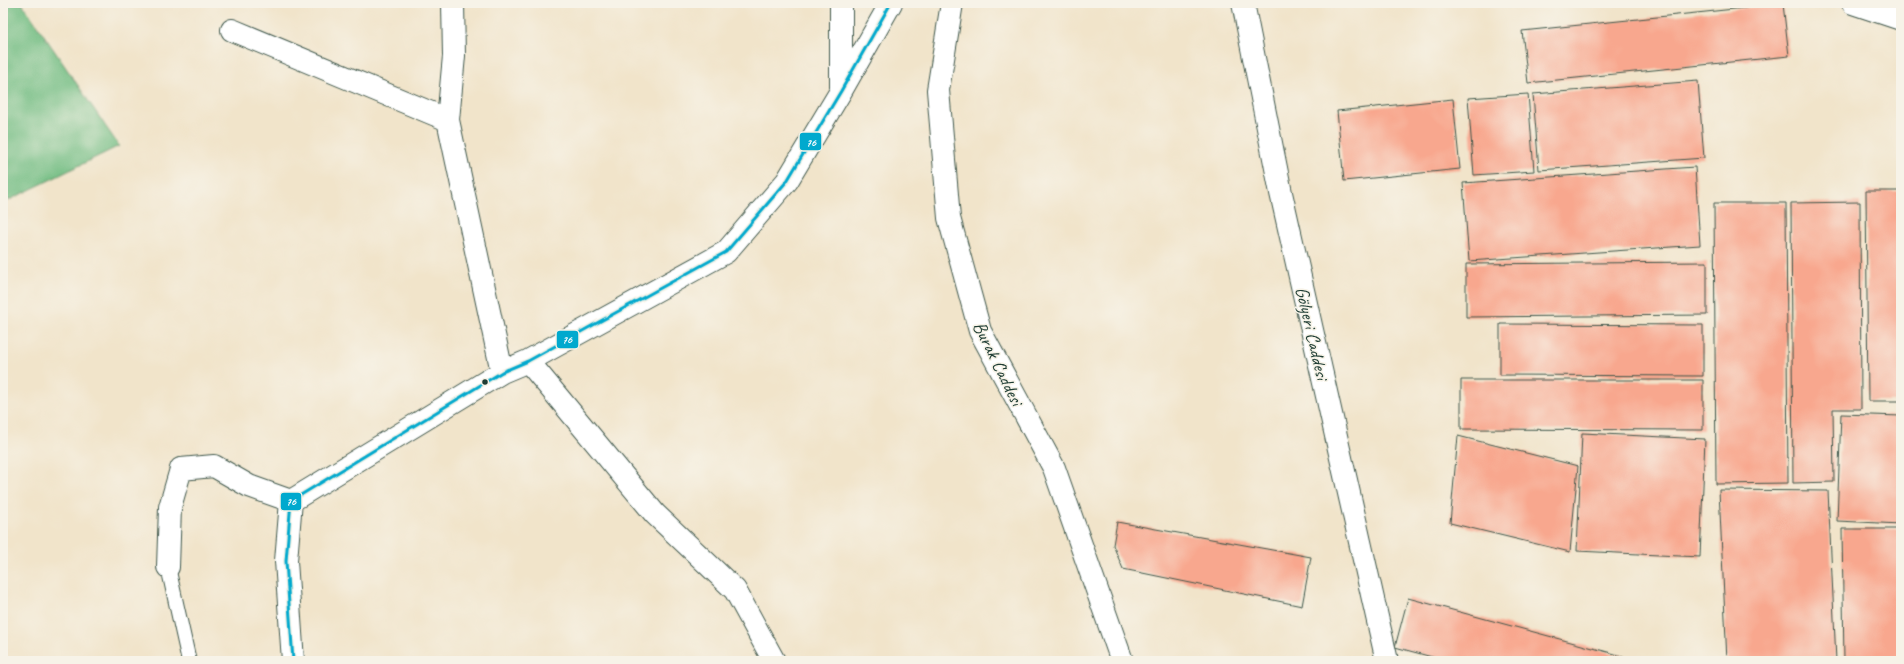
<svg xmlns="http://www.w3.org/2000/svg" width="1904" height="664" viewBox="0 0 1904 664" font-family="Caveat,sans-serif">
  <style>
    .forest { fill: #75be84; stroke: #4a7e5c }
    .building { fill: #f8a78e }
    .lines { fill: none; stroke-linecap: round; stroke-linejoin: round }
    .lane-casing { stroke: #3e564a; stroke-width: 16 }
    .street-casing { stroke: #3e564a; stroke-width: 24 }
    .lane { stroke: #fff; stroke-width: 14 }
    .street { stroke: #fff; stroke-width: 22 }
    .bus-1-casing { stroke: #f7f3e8; stroke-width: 6 }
    .bus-1 { stroke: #00a9ce; stroke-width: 3 }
    .bus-dot { fill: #1f3d34; stroke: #f7f3e8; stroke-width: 1.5 }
    .labels { text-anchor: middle; stroke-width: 3; stroke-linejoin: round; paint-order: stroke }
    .street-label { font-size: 19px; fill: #1f3d34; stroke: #f7f3e8 }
    .line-badge { stroke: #f7f3e8; stroke-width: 1.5 }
    .badge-label { font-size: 11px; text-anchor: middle; font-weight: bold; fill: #fff }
  </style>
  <rect width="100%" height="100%" fill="#f7f3e8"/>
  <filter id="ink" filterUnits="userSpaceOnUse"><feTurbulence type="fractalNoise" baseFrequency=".025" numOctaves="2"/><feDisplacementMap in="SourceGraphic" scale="8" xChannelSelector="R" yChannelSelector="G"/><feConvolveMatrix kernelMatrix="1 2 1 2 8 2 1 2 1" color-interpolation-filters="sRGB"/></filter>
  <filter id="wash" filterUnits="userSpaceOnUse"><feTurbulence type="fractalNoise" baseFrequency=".012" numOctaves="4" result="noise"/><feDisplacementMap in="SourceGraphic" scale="16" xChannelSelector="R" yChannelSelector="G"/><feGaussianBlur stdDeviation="0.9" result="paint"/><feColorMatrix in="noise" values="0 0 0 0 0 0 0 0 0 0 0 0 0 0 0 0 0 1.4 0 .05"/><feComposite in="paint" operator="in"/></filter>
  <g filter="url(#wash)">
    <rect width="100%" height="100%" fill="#f1e4ca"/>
    <path class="forest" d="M3,3H22L119,146L3,203Z"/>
    <g id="blocks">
      <path class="building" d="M1783,4L1789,56L1528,83L1522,31Z
        M1698,81L1704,158L1539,170L1533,94Z
        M1528,94L1534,171L1474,175L1468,98Z
        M1453,99L1460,169L1344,181L1337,111Z
        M1695,167L1700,245L1469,261L1463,183Z
        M1866,191H1901V401H1868Z
        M1860,202L1861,409H1833L1834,482L1793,483L1791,203Z
        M1714,203H1786L1788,483L1716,484Z
        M1707,262V315L1466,317V264Z
        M1500,324L1703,325V376L1500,375Z
        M1461,380H1703V430L1461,429Z
        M1841,414L1901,416V524L1837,521Z
        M1582,433L1705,439L1700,557L1577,551Z
        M1458,436L1578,466L1570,552L1450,523Z
        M1719,490L1828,491L1836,661H1727Z
        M1117,522L1311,557L1302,606L1123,569L1113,545Z
        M1842,529H1901V661H1844Z
        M1408,598L1641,661H1447L1395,647Z"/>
    </g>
  </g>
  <g filter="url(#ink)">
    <use href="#blocks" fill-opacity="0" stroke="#3e564a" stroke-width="1"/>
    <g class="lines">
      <g class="lane-casing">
        <path id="lane" d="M168,567L189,661"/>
      </g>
      <g class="street-casing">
        <path id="street" d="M453,3L454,56L448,120L502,372
          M952,3L938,90L949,218L980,331L1054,468L1122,661
          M1243,3L1281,193L1387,661
          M1853,3L1901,19
          M232,30L448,120
          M841,90V3
          M528,361L655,514L735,590L774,661
          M168,567L170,507L181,469L214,466L249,486L291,501
          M293,661L286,561L291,501L502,372L528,361L726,252L787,181L841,91L891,3"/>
      </g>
      <use href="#lane" class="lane"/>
      <use href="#street" class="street"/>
      <g class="bus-1-casing">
        <path id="bus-1" d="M293,661L286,561L291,501L502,372L528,361L726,252L787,181L841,91L891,3"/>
      </g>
      <use href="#bus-1" class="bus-1"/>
    </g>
  </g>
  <circle class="bus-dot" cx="485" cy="382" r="3.5"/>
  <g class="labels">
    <g class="street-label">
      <text transform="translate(1313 333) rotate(77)" y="7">Gölyeri Caddesi</text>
      <text transform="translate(999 363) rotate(64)" y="7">Burak Caddesi</text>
    </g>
  </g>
  <g class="line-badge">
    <rect x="799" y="132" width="23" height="19" rx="4" fill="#00a9ce"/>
    <rect x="556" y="330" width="23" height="19" rx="4" fill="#00a9ce"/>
    <rect x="280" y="492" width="22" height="19" rx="4" fill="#00a9ce"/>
  </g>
  <g class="badge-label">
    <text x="811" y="146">76</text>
    <text x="567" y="343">76</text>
    <text x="291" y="505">76</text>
  </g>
  <rect width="1904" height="664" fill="none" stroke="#f7f3e8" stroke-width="16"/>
</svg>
